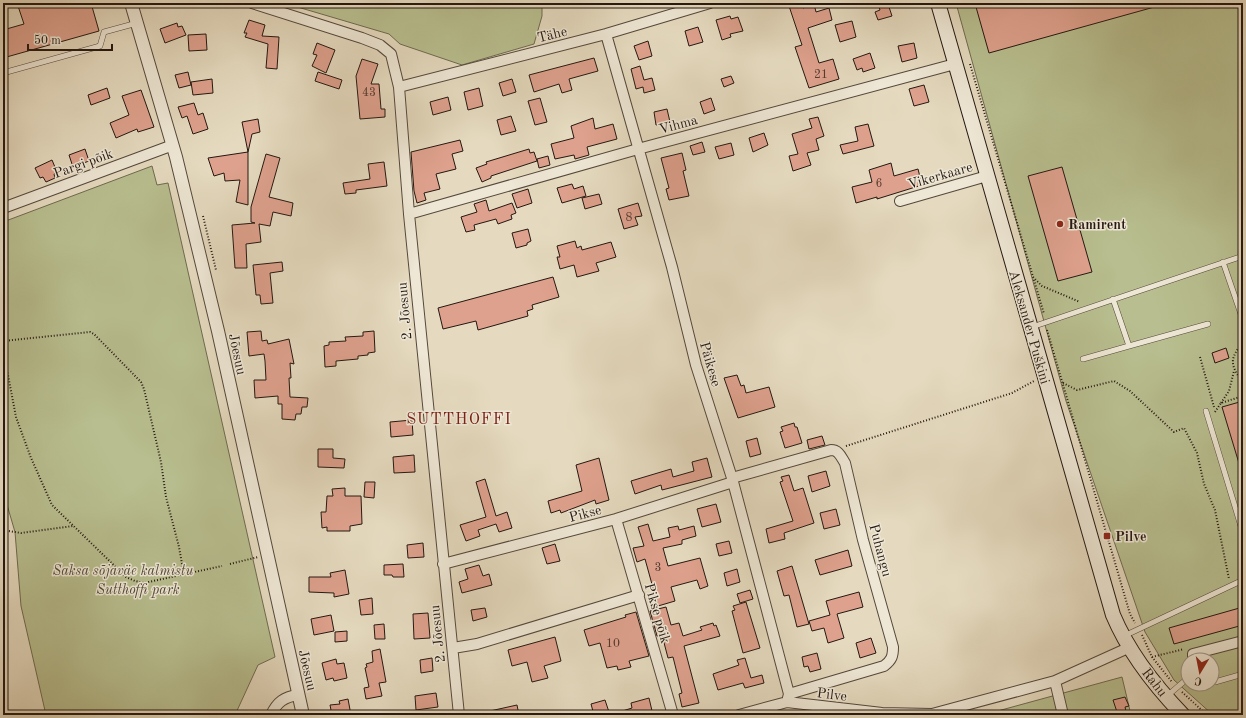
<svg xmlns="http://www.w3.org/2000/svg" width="1246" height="718" viewBox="0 0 1246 718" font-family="'Old Standard TT',serif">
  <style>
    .green { fill: #b8be8f; stroke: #6e6a50; fill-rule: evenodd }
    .building { fill: #dea18d; stroke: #241711 }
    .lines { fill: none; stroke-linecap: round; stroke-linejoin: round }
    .service-casing { stroke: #54483c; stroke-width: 6 }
    .minor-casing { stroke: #54483c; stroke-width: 12 }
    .tertiary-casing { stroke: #54483c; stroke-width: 14 }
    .secondary-casing { stroke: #241711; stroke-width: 16 }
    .path { stroke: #241711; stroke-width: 2; stroke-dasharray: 1 2; stroke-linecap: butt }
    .service { stroke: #eee7d5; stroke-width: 5 }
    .minor { stroke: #eee7d5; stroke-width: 10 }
    .tertiary { stroke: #eee7d5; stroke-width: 12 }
    .secondary { stroke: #eee7d5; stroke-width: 14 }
    .poi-dot { fill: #8f2418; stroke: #eee7d5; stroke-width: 1.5 }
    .labels { text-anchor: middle; stroke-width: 3; stroke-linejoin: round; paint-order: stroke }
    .number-label { font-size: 12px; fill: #523a30 }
    .street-label { font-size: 14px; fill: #241711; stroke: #eee7d5 }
    .poi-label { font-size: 14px; font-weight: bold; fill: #241711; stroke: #eee7d5; text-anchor: start }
    .park-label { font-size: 14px; font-style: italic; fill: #504937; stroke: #eee7d5 }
    .quarter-label { font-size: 16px; letter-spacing: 1px; fill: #7a1f14; stroke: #eee7d5 }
  </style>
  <rect width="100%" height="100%" fill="#e5dabf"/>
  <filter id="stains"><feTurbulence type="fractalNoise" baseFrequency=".005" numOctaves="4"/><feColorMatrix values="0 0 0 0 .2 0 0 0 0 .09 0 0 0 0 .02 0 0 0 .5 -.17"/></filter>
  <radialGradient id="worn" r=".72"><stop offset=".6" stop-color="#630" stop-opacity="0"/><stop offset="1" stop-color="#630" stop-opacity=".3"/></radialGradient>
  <path class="green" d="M284,3H542V16L534,44L462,65L400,44L389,34Z
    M956,3H1243V715H1213L1174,680L1145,632L1066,401ZM1188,660H1212V684H1188Z
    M152,166L157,185L168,183L275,657L258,665L235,715H46L21,606L15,532L3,491V222Z
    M1122,677L1131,715H983Z"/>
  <path class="building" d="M17,3H91L99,31L3,58V30L24,24Z
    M788,3H801L803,8L814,4L816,12L829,8L832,20L808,28L819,63L833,59L839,79L809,88L795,47L802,45Z
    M990,3H1110L1111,7L1127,3H1158V6L989,53L976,7Z
    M888,4L892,16L878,20L875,12L880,10L879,7Z
    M730,16L731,19L738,17L743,31L730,34L731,37L722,40L716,20Z
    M249,20L265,25L262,36L279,37L277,69L266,68L268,44L245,37L247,33H244Z
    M852,21L856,37L840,42L835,25Z
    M177,23L178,27L182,26L186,35L165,43L160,29Z
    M698,27L703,42L689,46L685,31Z
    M206,34L207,50L189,51L188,35Z
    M648,41L652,56L639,60L634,46Z
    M317,43L335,50L326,73L312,66L317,55L313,54Z
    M914,43L917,58L902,62L898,46Z
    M870,53L875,68L863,72L862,68L857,70L853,59Z
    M594,58L598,71L569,79L572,90L562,93L559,84L534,92L529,75Z
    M362,59L378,64L371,84H379L381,109H385V117L360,119L356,76Z
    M640,66L644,80L652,78L655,90L644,93L643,87L636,89L631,69Z
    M188,72L191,85L179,88L175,75Z
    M318,72L342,80L339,89L315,81Z
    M731,76L734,83L724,87L721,79Z
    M212,79L213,93L193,95L191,82Z
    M512,79L516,92L503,96L499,83Z
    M924,85L929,102L914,106L909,89Z
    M107,88L110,98L91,105L88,95Z
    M479,88L483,106L468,110L464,92Z
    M141,90L154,127L138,132L137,129L116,138L110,123L129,115L122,96Z
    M448,97L451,110L433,115L430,102Z
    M540,98L547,122L535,125L528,101Z
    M711,98L715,110L704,114L700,102Z
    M194,103L198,115L203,113L208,129L193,134L187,116L182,118L178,107Z
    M667,109L670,122L656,125L654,112Z
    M511,116L516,131L501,135L497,120Z
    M818,117L824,136L816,139L819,150L807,153L811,165L793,171L789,156L798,154L792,134L812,128L809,119Z
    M593,118L595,129L613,124L617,139L587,147L589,155L575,159L574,155L555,159L551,144L574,138L571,126Z
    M258,119L260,132L252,134L248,152V205L236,202L240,180L225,181L224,173L214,176L208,158L248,152L242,122Z
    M868,124L874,146L843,154L840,145L858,141L855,127Z
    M764,133L768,145L753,152L749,138Z
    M460,140L463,151L452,154L456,169L436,174L440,189L424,193L426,200L417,203L414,191L411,152Z
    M702,142L705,152L693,155L690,146Z
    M731,143L734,155L719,159L715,147Z
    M85,149L89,161L73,167L69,155Z
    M529,149L530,153L534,152L537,161L491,176V178L482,182L476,168L487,164L486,162Z
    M682,153L686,170L683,171L689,196L669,200L666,189L669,188L661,158Z
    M266,154L280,158L269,197L293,203L291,216L273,212L270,226L259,224L261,242L246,244L247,268H235L232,225L255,223L251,222V207Z
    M548,156L550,165L539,168L537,159Z
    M52,160L57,172L54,174L55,178L46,182L43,177L40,178L35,168Z
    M384,162L387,186L356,190V193L345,194L343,183L370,179L368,164Z
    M891,163L894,176L918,169L922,185L877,199V197L856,203L852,187L872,182L869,170Z
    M1062,167L1092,272L1058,281L1028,176Z
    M572,184L574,189L583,186L586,196L562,203L557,188Z
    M528,189L532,203L517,208L512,194Z
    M599,194L602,204L585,209L582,198Z
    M486,200L489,211L512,203L516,213L511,215L512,219L498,224L496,219L474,225L475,230L466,232L461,217L477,212L474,204Z
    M638,203L642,216L635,217L638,225L624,229L618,209Z
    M528,229L531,241L527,243V245L516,248L512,233Z
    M575,241L577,248L581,246L582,250L611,242L616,257L596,263L599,271L577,277L574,265L560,269L557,257H560L557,246Z
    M282,262L283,271L270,273L273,303L261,304L260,295H256L253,265Z
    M553,277L559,297L532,305L533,309L527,311L528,316L478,330L476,321L443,329L438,308Z
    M261,331L262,341L267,340L268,344L289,339L294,364L290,363L291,378H289L290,397L308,398L307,407H302L301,414H296L295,420L282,419V404H278V396L255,398L254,380H266L265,361L264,354L249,356L247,332Z
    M374,331L375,352L368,353V355L358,356V359L336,361V366L325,367L324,346L329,345V342L346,341L345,337L363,336V332Z
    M1226,348L1229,358L1215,363L1212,353Z
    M737,375L741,386L744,385L746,393L769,387L775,407L738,418L724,378Z
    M1243,401V469L1241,470L1222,407Z
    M412,420L413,435L391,437L390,422Z
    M794,423L795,427H797L802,443L785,448L780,432L783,431L781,427Z
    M822,436L825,445L809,449L807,440Z
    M757,438L761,454L750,457L746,441Z
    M318,449H333V458L345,459L344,468L318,467Z
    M414,455L415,472L394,473L393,457Z
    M599,458L609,500L596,504L595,500L561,513L560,510L551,513L548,501L582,491L576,465Z
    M707,458L712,477L662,490L661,485L635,494L631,481L671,469L673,477L694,471L692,462Z
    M826,471L830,486L812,492L808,476Z
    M789,475L794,491L803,488L814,523L784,533L785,539L769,543L766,529L793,521L780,482L783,481L781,477Z
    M485,479L496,516L507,512L512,528L499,532L496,524L478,530L480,536L466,541L460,525L486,517L476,482Z
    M365,482H375L374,498L364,497Z
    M345,488V496H361L362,524L350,526V531H327V527L322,528L321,512H326L327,496H333L332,489Z
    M716,504L721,522L702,527L697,509Z
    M836,509L840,525L824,529L820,513Z
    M648,524L653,541L670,537L668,528L678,526L679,530L694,526L696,536L682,540V544L663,548L668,566L700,558L708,586L700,589L697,580L671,587L675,601L658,606L645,559L637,562L633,548L644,546L638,527Z
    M729,541L732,553L719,556L716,544Z
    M423,543L424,557L408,558L407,545Z
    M555,544L560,561L547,564L542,548Z
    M848,550L852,566L820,575L815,560Z
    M403,564L404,577H393L392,575H384V565Z
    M479,565L483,576L489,574L492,585L462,593L459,582L468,579L465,569Z
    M792,566L809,624L797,627L789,595L784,596L777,571Z
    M737,569L740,582L727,586L724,573Z
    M345,570L349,594L334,597V593L309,592V577H331L330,573Z
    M750,590L753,599L740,603L737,594Z
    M859,592L863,607L837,614L844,638L828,643L824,628L812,631L809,621L830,615L826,601Z
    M372,598L373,614L361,615L359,600Z
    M746,602L760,648L743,653L732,611L735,610L733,606Z
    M666,607L671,625L679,623L683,636L702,630L700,627L713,623L714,626L716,625L720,636L684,646L699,703L682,707L679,694L682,693L673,657L668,658L662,635L657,636L650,611Z
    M1243,607V625L1174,644L1169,628Z
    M485,608L487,617L473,621L471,610Z
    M636,612L649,656L629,661L631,667L618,670L617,666L607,668L600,643L589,646L584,630L626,617L625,615Z
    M428,613L430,638L414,639L413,614Z
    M331,615L334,631L314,635L311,619Z
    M384,624L385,639H375L374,625Z
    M347,631V641L335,642V632Z
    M555,637L561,661L544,666L548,678L532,682L527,662L512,666L508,650Z
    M871,638L876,653L860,658L856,643Z
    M380,649L386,682L379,683L382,696L366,699L364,688L369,687L365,668L367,667L366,664L373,662L372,651Z
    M817,653L821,669L810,672L808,666L804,667L802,657Z
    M432,658L433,671L421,673L420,660Z
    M745,658L751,678L762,675L764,683L745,688L743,683L718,690L713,674L739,665L737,660Z
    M336,659L337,664L344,663L347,678L334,681L333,678L326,680L322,663Z
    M436,693L438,707L416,710L415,696Z
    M1125,697L1129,706L1125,707L1127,715H1118L1113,700Z
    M649,698L653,715H616V713L632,708L631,703Z
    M348,699L351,715H332L330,705L340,704L339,701Z
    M605,700L610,715H594L591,704Z
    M517,705L519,715H490V711Z"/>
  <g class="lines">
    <g class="service-casing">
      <path id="service" d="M3,73L100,46L104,32L137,23
        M1223,262L1243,320
        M1113,299L1129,346L1208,324
        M1032,327L1243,256
        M1083,359L1129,346
        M1206,411L1243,533
        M1124,636L1243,580
        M1212,681L1215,682L1243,674
        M1167,696L1188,678"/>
    </g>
    <g class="minor-casing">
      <path id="minor" d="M252,3L362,38L380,45L391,54L399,87L409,214L459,715
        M606,34L672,267L696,365L732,478L789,694L787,702
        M399,87L606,34L710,3
        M900,201L987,176
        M3,208L173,145
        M409,214L638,149L955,64
        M732,478L831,450C839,450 841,457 845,463L863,540L893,647C893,656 892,660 884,666L789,694
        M616,519L673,715
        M443,564L616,519L733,482
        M453,648L477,644L639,595
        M1193,660V654L1243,641
        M1055,681L1063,715
        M271,715C277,702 284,697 298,695
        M739,715L787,702L882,713L932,714L1055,681L1128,648"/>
    </g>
    <g class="tertiary-casing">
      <path id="tertiary" d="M131,3L176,157L218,331L303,715"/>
    </g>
    <g class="secondary-casing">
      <path id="secondary" d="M938,3L1113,615C1129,653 1154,685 1183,715"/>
    </g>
    <path class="path" d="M970,64L1044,314
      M203,216L216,270
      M1033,277L1042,286L1080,302
      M1047,330L1130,614L1135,623
      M3,341L90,332L94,334L141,382L144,389L161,462L166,497L179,547L184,575
      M1243,342C1229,360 1230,364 1243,383
      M3,349L16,417L31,458L52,505L126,577L135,581L144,583L222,566
      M1200,357L1214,407
      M1063,383L1077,390L1114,381L1130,391L1174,432L1184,428L1197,453L1204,484L1215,510L1229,579
      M1221,403L1229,391L1234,371
      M1215,412L1221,403L1243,396
      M846,446L1012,393L1034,381
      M3,530L21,533L73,526
      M230,564L258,557
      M1142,635L1152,657L1172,682
      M1152,657L1184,649
      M1182,692L1207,715"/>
    <use href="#service" class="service"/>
    <use href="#minor" class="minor"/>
    <use href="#tertiary" class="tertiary"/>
    <use href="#secondary" class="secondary"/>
  </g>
  <g class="poi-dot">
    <circle cx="1060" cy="224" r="4"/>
    <rect x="1103" y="532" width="8" height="8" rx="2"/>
  </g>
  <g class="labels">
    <g class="number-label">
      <text x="821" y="78">21</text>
      <text x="369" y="96">43</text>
      <text x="879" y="187">6</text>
      <text x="629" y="221">8</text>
      <text x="658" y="571">3</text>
      <text x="613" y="647">10</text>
    </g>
    <g class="street-label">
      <text transform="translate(552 34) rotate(-14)" y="5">Tähe</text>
      <text transform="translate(678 124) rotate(-15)" y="5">Vihma</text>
      <text transform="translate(83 163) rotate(-20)" y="5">Pargi põik</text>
      <text transform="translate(940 175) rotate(-16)" y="5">Vikerkaare</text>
      <text transform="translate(404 311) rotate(-95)" y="5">2. Jõesuu</text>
      <text transform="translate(1030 327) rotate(74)" y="5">Aleksander Puškini</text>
      <text transform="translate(238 354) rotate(78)" y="5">Jõesuu</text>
      <text transform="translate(711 364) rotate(74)" y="5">Päikese</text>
      <text transform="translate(585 513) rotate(-15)" y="5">Pikse</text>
      <text transform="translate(881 550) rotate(75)" y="5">Puhangu</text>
      <text transform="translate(658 613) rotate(74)" y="5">Pikse põik</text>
      <text transform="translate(437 634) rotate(-96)" y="5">2. Jõesuu</text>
      <text transform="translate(308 670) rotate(77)" y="5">Jõesuu</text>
      <text transform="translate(1155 682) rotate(52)" y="5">Rahu</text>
      <text transform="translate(832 694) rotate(7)" y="5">Pilve</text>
    </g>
    <g class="poi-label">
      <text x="1068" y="229">Ramirent</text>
      <text x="1115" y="541">Pilve</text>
    </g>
    <g class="park-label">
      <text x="123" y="575">Saksa sõjaväe kalmistu</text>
      <text x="138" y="594">Sutthoffi park</text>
    </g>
    <g class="quarter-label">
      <text x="459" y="424">SUTTHOFFI</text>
    </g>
  </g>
  <rect width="1246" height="718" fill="none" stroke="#e5dabf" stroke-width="16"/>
  <rect x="4" y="4" width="1238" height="710" fill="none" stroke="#241711" stroke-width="2"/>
  <rect x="8" y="8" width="1230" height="702" fill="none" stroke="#241711"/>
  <g transform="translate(1200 672) rotate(190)"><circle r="19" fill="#eee7d5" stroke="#9d9487"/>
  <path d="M0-3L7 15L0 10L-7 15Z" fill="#8f2418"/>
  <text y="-6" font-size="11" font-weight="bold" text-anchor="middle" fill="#241711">С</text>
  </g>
  <path d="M28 44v6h84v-6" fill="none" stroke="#241711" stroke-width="2"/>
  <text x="34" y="44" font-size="12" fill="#241711" stroke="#eee7d5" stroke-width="3" paint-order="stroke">50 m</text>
  <rect width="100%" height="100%" filter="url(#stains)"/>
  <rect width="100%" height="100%" fill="url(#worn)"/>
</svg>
